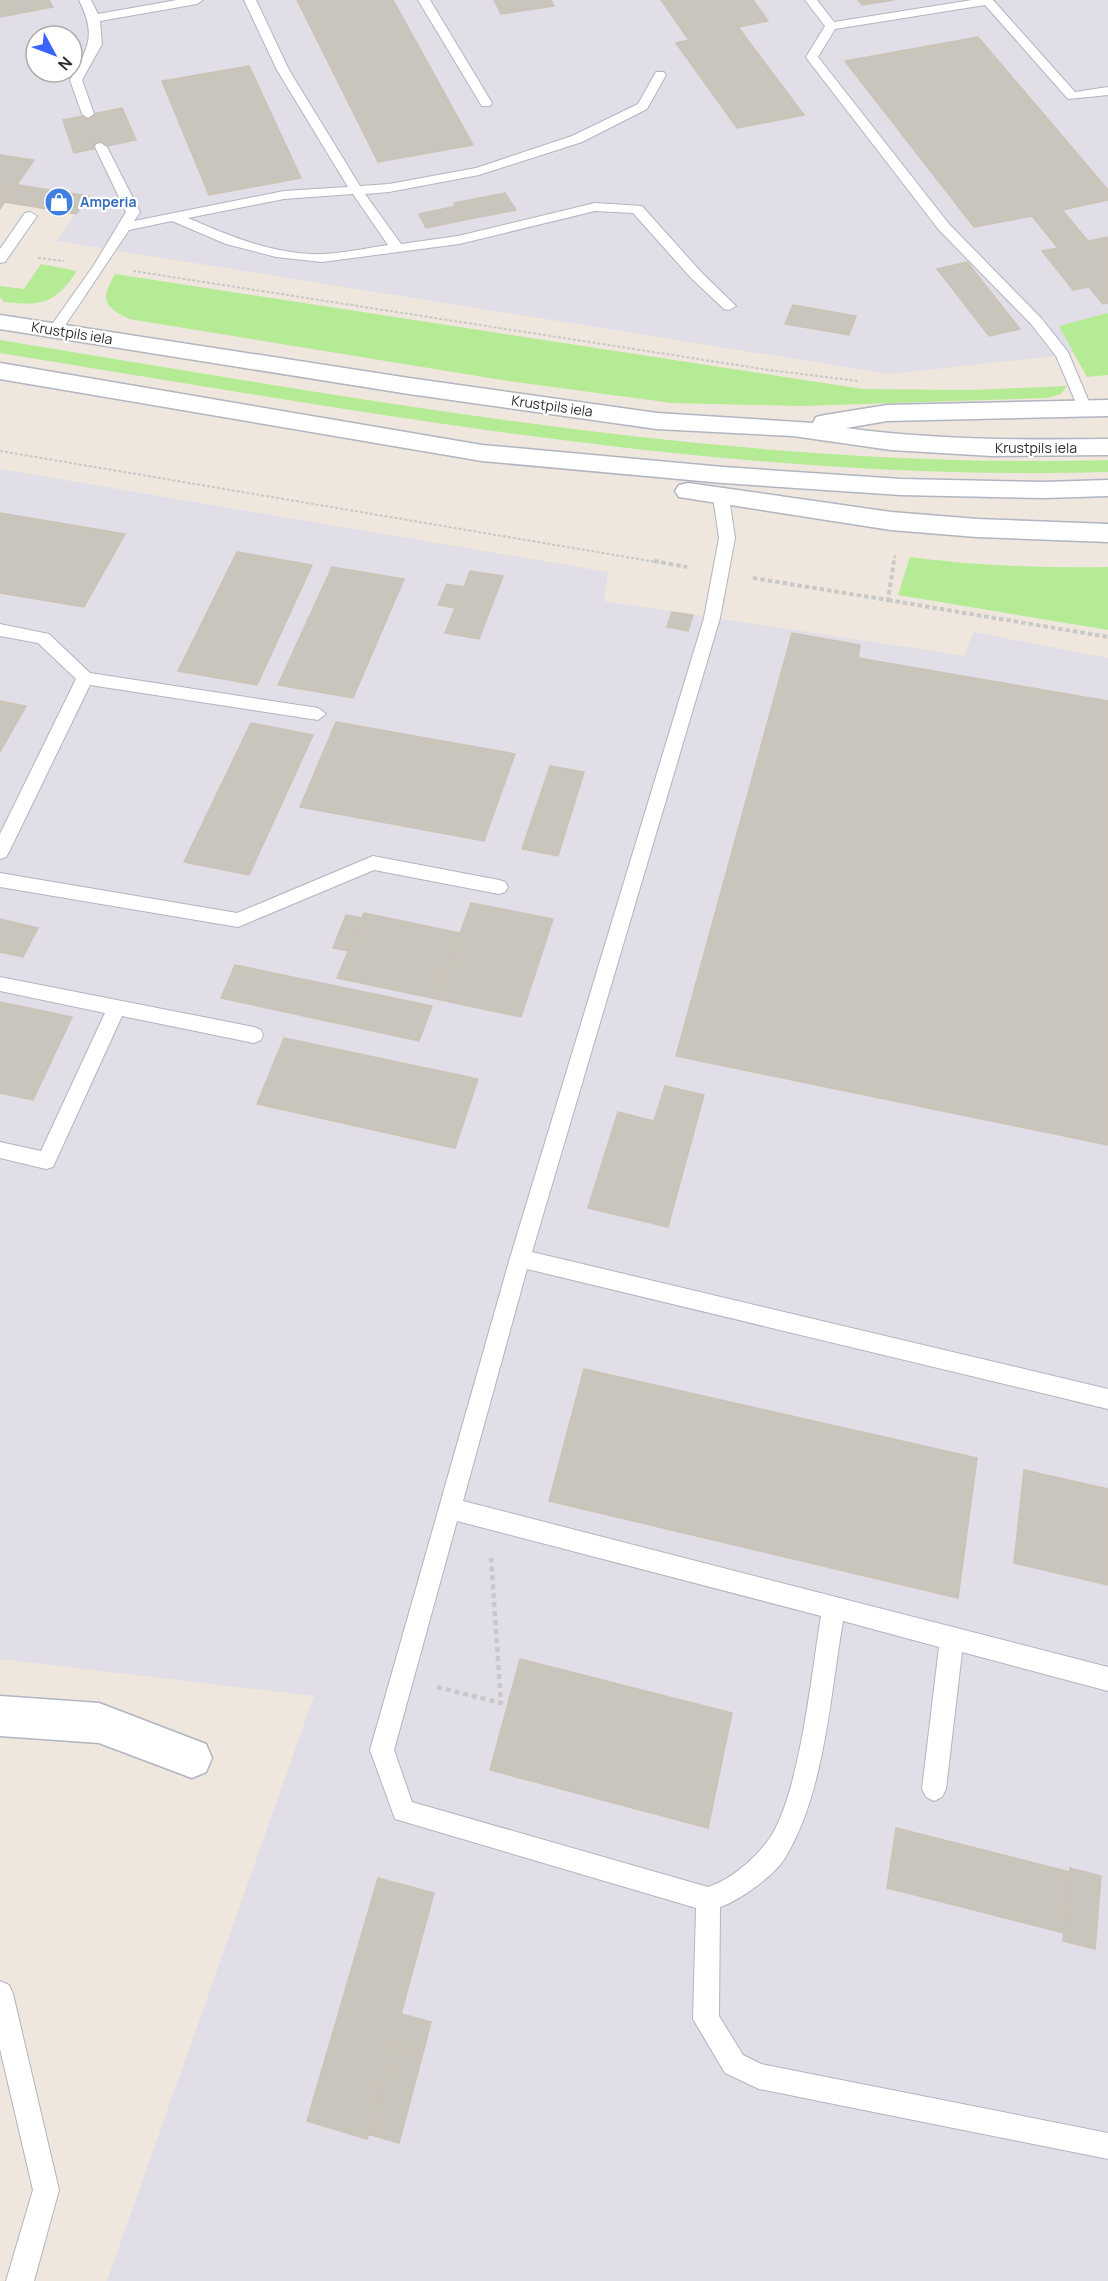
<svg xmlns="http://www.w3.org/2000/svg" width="1108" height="2281" viewBox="0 0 1108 2281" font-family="Manrope,sans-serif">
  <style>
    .industrial { fill: #e1dee7; fill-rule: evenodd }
    .green { fill: #b4eb94 }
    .building { fill: #cac5bc; stroke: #cbc3b6; stroke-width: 1.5 }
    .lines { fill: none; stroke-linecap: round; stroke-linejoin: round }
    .lane-casing { stroke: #b1b4c1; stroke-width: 2 }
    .street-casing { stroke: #b1b4c1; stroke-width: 3 }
    .secondary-casing { stroke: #b1b4c1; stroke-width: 3 }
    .path-far2 { stroke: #c8c8c8; stroke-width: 2; stroke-dasharray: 3 2; stroke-linecap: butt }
    .path-far1 { stroke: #c8c8c8; stroke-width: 4; stroke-dasharray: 4.5 3; stroke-linecap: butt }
    .path { stroke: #c8c8c8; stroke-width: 4.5; stroke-dasharray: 5 4; stroke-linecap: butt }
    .lane { fill: #fff; fill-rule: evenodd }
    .street { fill: #fff; fill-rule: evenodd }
    .secondary { fill: #fff; fill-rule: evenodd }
    .labels { text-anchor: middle; stroke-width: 4.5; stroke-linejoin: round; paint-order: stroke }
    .far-shop-label { font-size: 14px; font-weight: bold; fill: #366cbe; stroke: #fff; text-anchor: start }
    .far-street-label { font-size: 14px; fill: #2c2c2c; stroke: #fff }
  </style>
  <rect width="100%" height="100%" fill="#efe7dd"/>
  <path class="industrial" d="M0,0H1108V345L1063,355L890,374L56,241L88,197L19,185L0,209ZM36,36H72V72H36Z
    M0,469L608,572L604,601L965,656L973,632L1108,658V2281H107L314,1696L0,1659Z"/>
  <path class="green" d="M41,264L77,271C55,304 42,306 4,302L0,297V286L24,289Z
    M115,274L863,389L971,390L1067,386L1061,394L1047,398L800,406L672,403L508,381L129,319C103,306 100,300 115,274Z
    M1108,313V375L1087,377L1059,326Z
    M0,340C367,400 735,470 1108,460V472C736,483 366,412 0,353Z
    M910,557C976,566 1041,568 1108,567V630L898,595Z"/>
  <path class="building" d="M0,0H49L53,7L0,17Z
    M297,0H393L473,145L378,162Z
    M494,0H551L554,6L501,14Z
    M661,0H753L768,21L738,27L804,115L737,128L676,43L689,40Z
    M858,0H894L862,5Z
    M978,37L1108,190V200L1062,210L1088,241L1108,237V303L1103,304L1089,287L1073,290L1042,251L1058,248L1032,216L974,227L845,61Z
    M249,66L301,178L209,195L162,81Z
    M122,108L136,140L74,153L63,120Z
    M0,155L34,160L0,209Z
    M18,185L89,196L76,214L5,202Z
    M505,193L516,210L464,220L454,203Z
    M456,206L464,220L426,228L419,214Z
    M967,262L1020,329L989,336L937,269Z
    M793,305L856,316L849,335L785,324Z
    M0,513L125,534L84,607L0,593Z
    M237,552L312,565L257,685L178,671Z
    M332,567L404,579L353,698L278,685Z
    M470,571L503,576L479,639L445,633L455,608L438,605L447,584L464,587Z
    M672,612L693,615L688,631L667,627Z
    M792,633L860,645L858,658L1108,701V1145L676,1056Z
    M0,701L26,706L0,752Z
    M336,722L515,754L484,841L300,807Z
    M251,723L313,735L249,875L184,862Z
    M550,766L584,772L558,856L522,849Z
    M471,903L553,919L521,1017L436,999Z
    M364,913L460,933L436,999L337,978Z
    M346,915L362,918L348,951L333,948Z
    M0,919L38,928L23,957L0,952Z
    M235,965L432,1006L419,1041L221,998Z
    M0,1002L72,1017L33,1100L0,1093Z
    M284,1038L478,1079L455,1148L257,1104Z
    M665,1086L704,1095L668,1227L588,1208L618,1112L654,1121Z
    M584,1369L977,1458L958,1598L549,1501Z
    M1024,1470L1108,1489V1585L1014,1563Z
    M520,1659L732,1713L708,1828L490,1770Z
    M896,1828L1070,1872L1064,1933L887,1888Z
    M1070,1868L1101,1876L1095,1949L1063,1941Z
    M378,1878L434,1893L401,2014L431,2022L423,2053L393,2045L367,2139L307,2121Z
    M393,2045L423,2053L399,2143L368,2134Z"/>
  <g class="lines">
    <g class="lane-casing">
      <path id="lane" d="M79,0H91L98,14L177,0H203L197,4L100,21L102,44L82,80L94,114L88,118L82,114L70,80C88,48 97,36 79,0Z
        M244,0H256L289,70L360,186L389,184L476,168L572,136L638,104L656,72H664L666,75L647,109L582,142L479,175L389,192L365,194L401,244L458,236L595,203L642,206L701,272L736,306L729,310L724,309L691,278L633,213L595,211L459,244L322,262L276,257L226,244L172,221L129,230L60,333H50L48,330L94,265L126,212L95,147L96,144L101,143L107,147L140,212L134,221L284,191L348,187L277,70ZM353,194L388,245C367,248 345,253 323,254C276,256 230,236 188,218L284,199Z
        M418,0H430L492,103L490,106H482L480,103Z
        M805,0H817L834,22L972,0H993L1075,92L1108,87V95L1068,99L985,5L835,29L818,57L949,224L1041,318L1068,352L1092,409L1090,412H1080L1056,356L1031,324L939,230L808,60L806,57L825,26Z
        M30,212L37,216L5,262L0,263V249L25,213Z
        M721,492L729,497L735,538L720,618L532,1252L1108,1389V1409L527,1269L463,1501L1108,1667V1691L962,1652L946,1789L942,1797L934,1801L926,1797L922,1789L939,1647L843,1621C830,1696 825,1792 785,1858C775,1875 739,1901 720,1907L719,2016L743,2055L761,2064L1108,2133V2159L759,2089L725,2073L693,2019L696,1908L395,1819L370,1750L510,1258L704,618L719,538L713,497ZM457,1521L821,1616C812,1669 799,1804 766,1843C752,1861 730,1880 708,1887L412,1802L394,1750Z
        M0,624L49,634L90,673L318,708L326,714L318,720L90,685L9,852L6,857L0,859V834L76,679L38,643L0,636Z
        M373,856L499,880L505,882L508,887L505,892L499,894L374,870L238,927L0,887V873L237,913Z
        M0,977L254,1027L261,1030L263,1035L261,1040L254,1043L122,1016L53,1167L46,1169L0,1158V1142L41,1151L105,1013L0,991Z
        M0,1981L9,1985L13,1994L59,2190L34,2281H6L33,2190L0,2049Z"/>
    </g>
    <g class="street-casing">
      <path id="street" d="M0,1696L99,1703L206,1744L212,1758L206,1772L192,1778L99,1743L0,1736Z"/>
    </g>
    <g class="secondary-casing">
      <path id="secondary" d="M0,315L409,378L657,413L813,423L816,417L825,415L887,405L1108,400V416L887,421L846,428C933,440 1020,440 1108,439V455L992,456L891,450L793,436L657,429L409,394L0,329Z
        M0,363L482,445L723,467L901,479L1044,482L1108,480V496L1044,498L901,495L723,483L482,461L0,379Z
        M688,483L891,512L977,519L1108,524V542L977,537L891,530L679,497L675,491L679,485Z"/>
    </g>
    <path class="path-far2" d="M38,258L64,261
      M133,271L769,370L858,381
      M0,451L662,563
      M894,563L895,555"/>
    <path class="path-far1" d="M654,561L687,567
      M753,578L888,600L894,561
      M888,600L1108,637"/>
    <path class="path" d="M437,1687L501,1703L491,1558"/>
    <use href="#lane" class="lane"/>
    <use href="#street" class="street"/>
    <use href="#secondary" class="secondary"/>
  </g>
  <defs>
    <g id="shop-disc" transform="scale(1.5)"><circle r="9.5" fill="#3f7fe0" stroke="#fff"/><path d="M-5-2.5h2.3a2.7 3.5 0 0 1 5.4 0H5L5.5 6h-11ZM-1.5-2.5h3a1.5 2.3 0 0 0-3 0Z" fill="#fff"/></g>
  </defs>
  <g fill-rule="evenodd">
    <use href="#shop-disc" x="59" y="202"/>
  </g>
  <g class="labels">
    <g class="far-shop-label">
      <text x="80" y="207">Amperia</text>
    </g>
    <g class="far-street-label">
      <text transform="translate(72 333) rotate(9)" y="5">Krustpils iela</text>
      <text transform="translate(552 406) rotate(8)" y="5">Krustpils iela</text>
      <text x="1036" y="453">Krustpils iela</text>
    </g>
  </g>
  <g transform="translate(54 54) rotate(131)"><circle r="28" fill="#ffffff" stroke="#ababab" stroke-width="1.5"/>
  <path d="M0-4.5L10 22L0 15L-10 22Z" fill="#3a64ff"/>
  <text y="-9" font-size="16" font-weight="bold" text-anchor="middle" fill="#2c2c2c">N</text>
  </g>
</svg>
